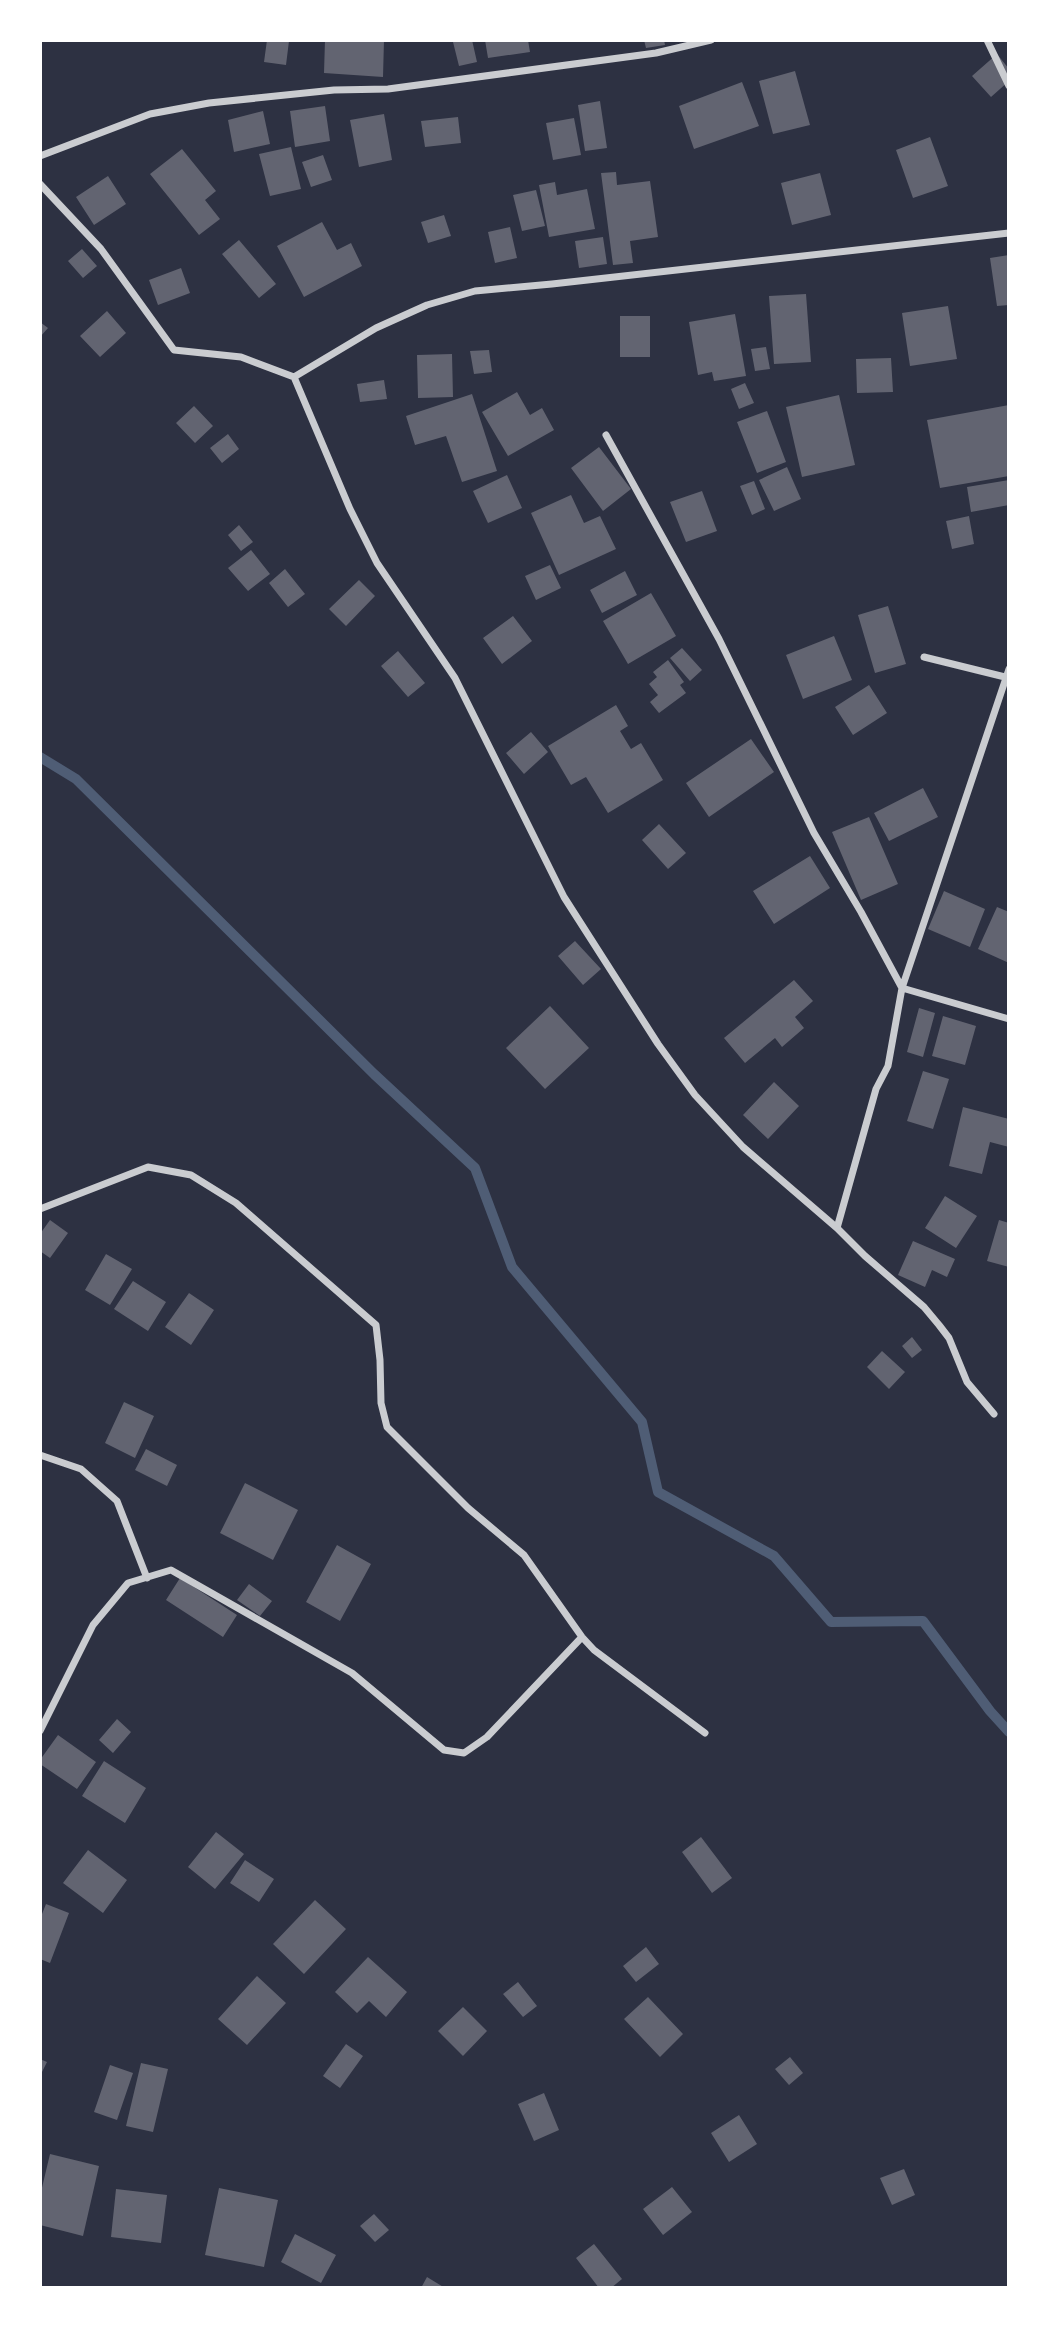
<svg xmlns="http://www.w3.org/2000/svg" width="1049" height="2328" viewBox="0 0 1049 2328" font-family="'Public Sans',sans-serif">
  <style>
    .lines { fill: none; stroke-linecap: round; stroke-linejoin: round }
    .stream { stroke: #4f5d75; stroke-width: 10 }
    .building { fill: #626471 }
    .minor { stroke: #caccd0; stroke-width: 7 }
  </style>
  <rect width="100%" height="100%" fill="#2d3142"/>
  <g class="lines">
    <path class="stream" d="M40,757L76,779L374,1074L475,1168L512,1267L642,1422L658,1492L774,1556L831,1622L923,1621L990,1711L1009,1732"/>
  </g>
  <path class="building" d="M267,40L289,41L286,65L264,62Z
    M325,40H384L383,77L324,73Z
    M461,40H472L477,62L459,66L453,42Z
    M485,40H528L530,52L488,58Z
    M644,40H664L665,45L646,48Z
    M997,54L1009,69V81L991,97L972,76Z
    M795,71L810,125L773,134L759,81Z
    M742,82L759,126L694,149L679,106Z
    M600,101L607,148L585,151L578,105Z
    M325,106L330,141L295,147L290,111Z
    M263,111L270,144L234,152L228,120Z
    M384,114L392,160L359,167L350,120Z
    M458,117L461,143L425,147L421,121Z
    M574,118L581,155L553,160L546,123Z
    M930,137L948,186L913,198L896,150Z
    M291,147L301,189L270,196L259,154Z
    M182,149L216,191L205,200L220,219L199,235L150,174Z
    M323,155L332,180L311,187L302,162Z
    M616,172L617,185L650,181L658,237L630,241L633,263L613,265L601,173Z
    M820,173L831,215L792,225L781,183Z
    M108,176L126,204L94,225L76,197Z
    M555,182L557,195L587,189L595,229L549,237L539,185Z
    M536,190L545,226L522,231L513,195Z
    M444,215L451,236L428,243L421,222Z
    M322,222L337,250L351,243L362,266L304,297L277,246Z
    M510,227L517,258L495,263L488,232Z
    M603,237L607,264L579,268L575,241Z
    M239,240L276,284L259,298L222,254Z
    M82,249L97,266L83,278L68,261Z
    M1009,255V305L997,306L990,258Z
    M181,268L190,293L158,305L149,280Z
    M806,294L811,362L774,364L769,296Z
    M948,306L957,359L910,366L902,313Z
    M107,311L126,333L100,357L80,336Z
    M735,314L746,376L714,381L712,372L698,375L689,322Z
    M620,316H650V357H620Z
    M40,322L48,328L40,337Z
    M766,347L770,369L755,371L751,349Z
    M489,350L492,372L474,374L470,351Z
    M452,354L453,397L418,398L417,355Z
    M891,358L893,392L857,393L856,359Z
    M384,380L387,399L360,402L357,384Z
    M745,383L754,403L739,409L731,389Z
    M517,392L530,415L542,408L554,430L508,456L482,412Z
    M472,394L497,471L462,482L446,436L415,445L406,416Z
    M839,395L855,465L802,477L786,407Z
    M1009,405V476L940,488L927,420Z
    M194,406L213,426L195,443L176,423Z
    M767,411L786,462L757,473L737,422Z
    M228,434L239,449L222,463L210,448Z
    M599,447L631,489L603,511L571,468Z
    M787,467L801,499L774,511L759,480Z
    M507,475L522,508L488,523L473,491Z
    M1009,480V505L971,512L967,487Z
    M754,481L765,509L752,515L740,486Z
    M702,491L717,531L686,542L670,502Z
    M571,495L584,523L600,516L616,549L559,575L531,513Z
    M969,516L974,544L952,549L946,521Z
    M239,525L253,542L241,551L228,535Z
    M251,550L270,574L248,591L228,568Z
    M550,565L561,588L536,600L525,576Z
    M285,569L305,594L288,607L269,583Z
    M625,571L637,595L602,613L590,590Z
    M359,580L375,596L346,626L329,609Z
    M651,593L676,636L628,664L603,621Z
    M888,606L906,664L875,673L858,615Z
    M513,616L532,641L502,664L483,638Z
    M834,636L852,680L803,699L786,655Z
    M682,648L702,670L690,681L670,658Z
    M398,651L425,683L408,697L381,666Z
    M668,660L684,682L680,685L686,693L659,713L650,702L658,695L649,684L657,677L653,672Z
    M869,685L887,713L853,735L835,707Z
    M616,705L628,726L620,731L631,749L641,743L663,780L608,813L586,777L571,785L548,746Z
    M531,732L548,752L524,774L506,753Z
    M751,739L774,772L709,817L686,783Z
    M923,788L938,817L889,841L874,813Z
    M869,817L898,884L861,900L832,832Z
    M659,824L686,853L668,869L642,840Z
    M810,856L830,888L774,924L753,891Z
    M944,891L985,909L970,947L928,929Z
    M997,907L1009,912V963L978,949Z
    M575,941L601,969L583,985L558,956Z
    M794,980L813,1001L795,1017L804,1028L782,1047L775,1038L745,1063L724,1038Z
    M550,1006L589,1048L545,1089L506,1048Z
    M919,1008L935,1013L923,1057L907,1052Z
    M943,1016L976,1026L965,1065L932,1056Z
    M923,1071L949,1079L933,1129L907,1121Z
    M774,1082L799,1106L768,1139L743,1115Z
    M963,1107L1009,1119V1147L990,1142L982,1174L949,1166Z
    M945,1196L977,1216L956,1248L925,1228Z
    M50,1220L68,1233L50,1258L40,1251V1234Z
    M999,1220L1009,1223V1267L987,1261Z
    M913,1241L955,1259L947,1277L932,1270L925,1287L898,1275Z
    M106,1254L132,1269L110,1305L85,1290Z
    M133,1281L166,1302L148,1331L114,1309Z
    M189,1293L214,1310L191,1345L165,1327Z
    M912,1337L922,1350L912,1358L902,1346Z
    M882,1351L905,1372L889,1389L867,1367Z
    M124,1402L154,1416L135,1458L105,1443Z
    M146,1449L177,1465L167,1486L135,1470Z
    M245,1483L298,1510L273,1560L220,1533Z
    M337,1545L371,1564L340,1621L306,1602Z
    M180,1578L237,1615L223,1637L166,1600Z
    M249,1584L272,1601L260,1616L237,1600Z
    M117,1719L131,1732L113,1753L99,1740Z
    M58,1735L96,1762L77,1789L40,1764V1760Z
    M104,1761L146,1788L125,1823L82,1796Z
    M216,1832L244,1854L215,1889L188,1867Z
    M701,1837L732,1878L712,1893L682,1852Z
    M88,1850L127,1880L103,1913L63,1883Z
    M245,1860L274,1879L259,1902L230,1883Z
    M315,1900L346,1929L304,1974L273,1944Z
    M46,1904L69,1913L50,1963L40,1959V1919Z
    M646,1947L659,1964L636,1982L623,1966Z
    M368,1957L407,1992L386,2017L369,2001L357,2013L335,1992Z
    M257,1976L286,2003L247,2045L218,2019Z
    M518,1982L537,2006L523,2017L503,1994Z
    M648,1997L683,2034L660,2057L624,2019Z
    M463,2007L487,2031L463,2056L438,2031Z
    M346,2044L363,2056L340,2088L323,2076Z
    M790,2057L803,2073L789,2085L775,2069Z
    M40,2059L47,2062L40,2076Z
    M141,2063L168,2069L153,2132L126,2126Z
    M110,2065L133,2073L117,2120L94,2112Z
    M544,2093L559,2130L534,2141L518,2104Z
    M739,2115L757,2144L729,2162L711,2133Z
    M50,2154L99,2166L83,2236L40,2225V2196Z
    M904,2169L915,2195L892,2205L880,2178Z
    M672,2187L692,2212L663,2235L643,2209Z
    M219,2188L278,2200L264,2267L205,2255Z
    M116,2189L167,2195L161,2243L111,2237Z
    M374,2214L389,2230L375,2242L360,2226Z
    M295,2234L336,2255L321,2283L281,2262Z
    M594,2244L622,2279L611,2288H599L576,2258Z
    M427,2277L445,2288H421Z"/>
  <g class="lines">
    <path class="minor" d="M987,40L1009,86
      M40,156L150,114L209,103L334,90L388,89L656,53L711,40
      M40,184L101,249L174,350L241,357L294,377L350,509L377,563L455,678L564,897L658,1044L695,1095L743,1147L837,1228
      M294,377L376,328L427,305L475,291L552,284L1009,233
      M606,435L719,639L814,833L861,912L902,988L1009,1019
      M924,657L1009,678
      M40,1209L148,1167L191,1175L236,1203L376,1325L380,1360L381,1403L387,1427L468,1508L524,1555L582,1637L594,1650L705,1733
      M994,1414L967,1382L949,1338L939,1325L924,1307L865,1256L837,1228L876,1089L888,1066L902,988L1009,669
      M40,1455L81,1469L117,1501L147,1578
      M40,1731L93,1625L128,1583L171,1570L352,1673L444,1750L464,1753L487,1737L582,1637"/>
  </g>
  <rect width="1049" height="2328" fill="none" stroke="#ffffff" stroke-width="84"/>
</svg>
